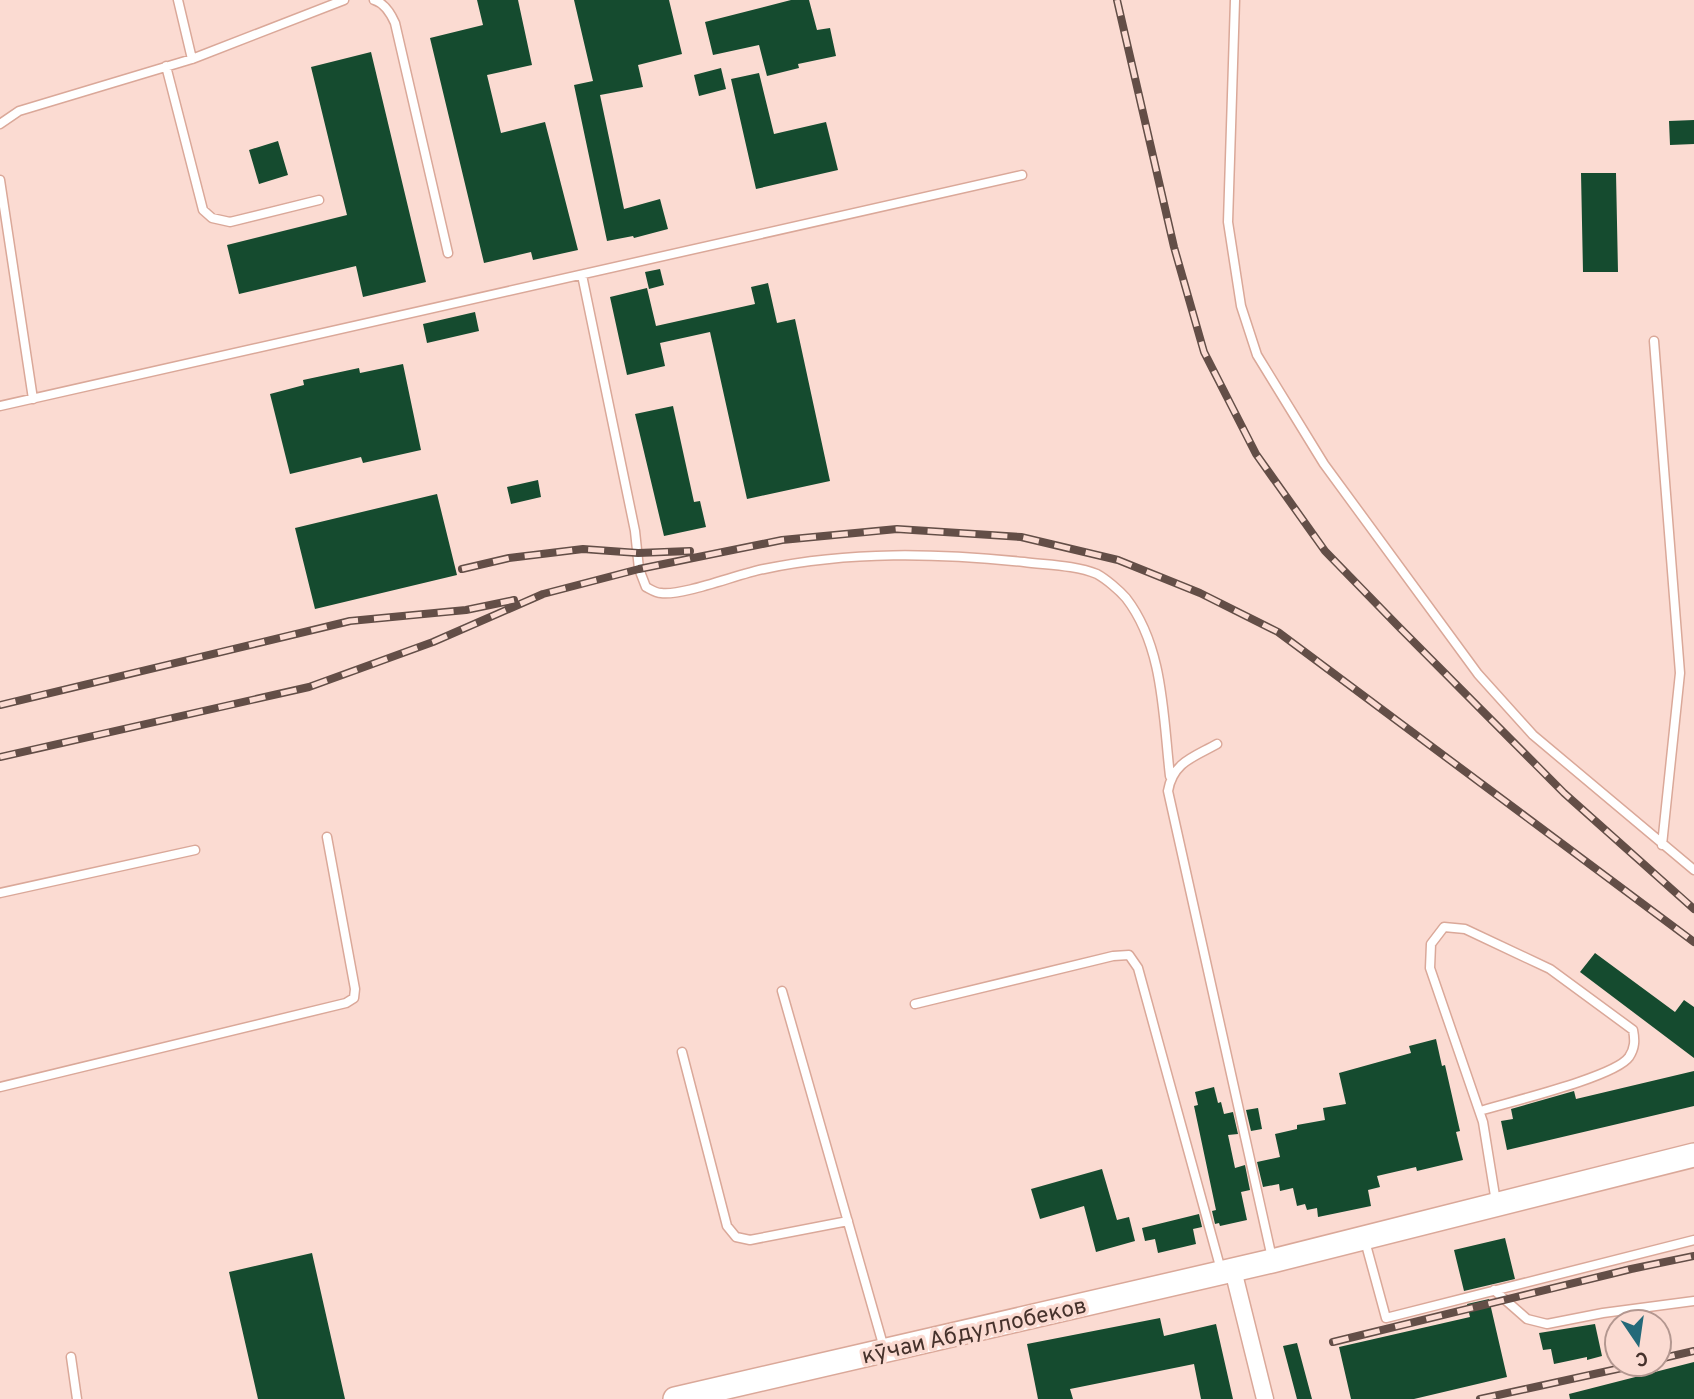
<svg xmlns="http://www.w3.org/2000/svg" width="1694" height="1399" viewBox="0 0 1694 1399" font-family="Overpass,sans-serif">
  <style>
    .building { fill: #154b2f }
    .lines { fill: none; stroke-linecap: round; stroke-linejoin: round }
    .lane-casing { stroke: #daa899; stroke-width: 11 }
    .street-casing { stroke: #daa899; stroke-width: 19 }
    .secondary-casing { stroke: #daa899; stroke-width: 26 }
    .lane { stroke: #fff; stroke-width: 8 }
    .street { stroke: #fff; stroke-width: 16 }
    .secondary { stroke: #fff; stroke-width: 23 }
    .rail-casing { stroke: #634e47; stroke-width: 8 }
    .rail { stroke: #fbdbd2; stroke-width: 5; stroke-dasharray: 16; stroke-linecap: butt }
    .labels { text-anchor: middle; stroke-width: 7; stroke-linejoin: round; paint-order: stroke }
    .street-label { font-size: 23px; fill: #46322c; stroke: #fbdbd2 }
  </style>
  <rect width="100%" height="100%" fill="#fbdbd2"/>
  <path class="building" d="M477,0H518L532,65L487,75L501,133L545,122L578,250L533,260L531,252L484,263L430,38L483,25Z
    M574,0H669L682,54L638,65L643,87L600,95L624,209L660,199L668,229L634,238L633,236L607,241L574,85L593,81Z
    M791,0H809L817,30L830,28L836,56L798,64L799,68L767,76L759,45L713,55L705,22Z
    M371,52L426,282L363,297L356,266L239,294L227,245L347,215L311,67Z
    M721,68L726,89L699,96L694,75Z
    M759,73L774,134L826,122L838,170L756,189L731,79Z
    M1694,120V144L1670,145L1669,121Z
    M278,141L288,175L259,184L249,150Z
    M1581,173H1616L1618,272H1583Z
    M660,269L664,285L649,289L645,272Z
    M768,283L777,323L795,319L830,481L747,499L710,332L660,343L665,366L627,375L610,297L647,288L656,326L755,304L751,287Z
    M475,312L479,331L427,343L423,324Z
    M403,364L421,450L363,463L361,457L290,474L270,394L304,385L303,380L359,368L360,373Z
    M673,406L694,502L700,501L706,527L664,536L635,414Z
    M538,480L541,497L511,504L507,487Z
    M437,494L457,575L315,609L295,528Z
    M1595,953L1675,1012L1684,1000L1694,1007V1058L1580,972Z
    M1436,1039L1442,1066L1445,1065L1460,1131L1456,1132L1463,1160L1417,1171L1416,1167L1377,1176L1380,1187L1368,1190L1371,1206L1318,1217L1317,1208L1307,1210L1305,1204L1297,1206L1293,1188L1280,1191L1279,1184L1263,1187L1257,1162L1280,1157L1275,1134L1297,1129V1125L1325,1120L1323,1108L1346,1104L1339,1073L1411,1053L1409,1046Z
    M1694,1071V1106L1507,1150L1501,1121L1513,1119L1511,1109L1574,1091L1576,1099Z
    M1214,1087L1218,1103L1221,1102L1224,1114L1233,1112L1238,1134L1228,1135L1235,1168L1245,1165L1250,1190L1241,1192L1247,1220L1220,1226L1219,1223L1215,1224L1212,1211L1216,1210L1194,1106L1198,1105L1195,1092Z
    M1258,1108L1262,1129L1251,1131L1246,1110Z
    M1102,1169L1117,1220L1129,1217L1135,1241L1096,1252L1084,1206L1040,1219L1031,1189Z
    M1199,1214L1202,1227L1193,1229L1196,1244L1158,1253L1155,1239L1145,1241L1142,1228Z
    M1505,1238L1515,1279L1464,1291L1454,1250Z
    M312,1253L345,1399H258L229,1272Z
    M1489,1299L1507,1377L1414,1399H1351L1339,1347L1470,1317L1467,1304Z
    M1160,1318L1164,1336L1216,1324L1233,1399H1201L1194,1364L1070,1389L1073,1399H1038L1027,1344Z
    M1595,1324L1602,1356L1587,1360V1357L1554,1364L1551,1349L1543,1350L1539,1333Z
    M1297,1343L1312,1399H1297L1283,1346Z
    M1694,1362V1399H1570L1569,1394Z"/>
  <g class="lines">
    <g class="lane-casing">
      <path id="lane" d="M178,0L192,59
        M374,0C384,3 391,14 395,23L448,253
        M1235,0L1228,222L1241,306L1257,355L1324,464L1478,674L1533,735L1694,870
        M166,66L203,210L212,218L230,222L319,200
        M0,124L19,111L192,59L344,0
        M0,180L33,399
        M582,275L635,531L639,569L646,587C650,589 656,593 661,593C683,596 738,574 764,569C850,551 936,553 1024,562C1047,565 1075,565 1097,574C1106,579 1119,590 1126,598C1164,647 1163,717 1170,776
        M1654,341L1680,673L1662,845
        M0,406L1022,175
        M1217,744C1194,757 1173,762 1168,791L1272,1258
        M0,893L195,850
        M782,991L884,1348
        M915,1004L1113,956L1129,955L1138,968L1221,1270
        M682,1052L727,1226L736,1237L750,1240L848,1221
        M0,1087L346,1003L354,998L355,989L327,837
        M1480,1111C1509,1102 1615,1077 1629,1057C1635,1048 1635,1040 1633,1030L1550,969L1465,929L1444,927L1431,944L1430,968L1483,1122L1496,1202
        M1365,1241L1386,1318L1694,1240
        M1494,1290L1527,1319L1547,1324L1603,1313L1694,1301
        M71,1357L77,1399"/>
    </g>
    <g class="street-casing">
      <path id="street" d="M1233,1270L1265,1399"/>
    </g>
    <g class="secondary-casing">
      <path id="secondary" d="M675,1399L1272,1261L1694,1155"/>
    </g>
    <use href="#lane" class="lane"/>
    <use href="#street" class="street"/>
    <use href="#secondary" class="secondary"/>
    <g class="rail-casing">
      <path id="rail" d="M1117,0L1174,247L1204,352L1256,454L1325,551L1399,627L1564,793L1694,909
        M462,569L509,558L583,549L638,553L690,551
        M0,705L350,621L466,610L514,600
        M0,757L309,687L433,642L543,594L639,569L782,540L897,529L1021,537L1118,560L1200,593L1278,632L1694,942
        M1333,1342L1631,1269L1694,1256
        M1659,1359L1694,1351
        M1480,1399L1640,1364"/>
    </g>
    <use href="#rail" class="rail"/>
  </g>
  <g class="labels">
    <g class="street-label">
      <text transform="translate(974 1330) rotate(-13)" y="8">кӯчаи Абдуллобеков</text>
    </g>
  </g>
  <g transform="translate(1638 1343) rotate(167)"><circle r="33" fill="#fbdbd2" stroke="#b39790" stroke-width="2"/>
  <path d="M0-5L12 26L0 18L-12 26Z" fill="#246979"/>
  <text y="-10" font-size="19" font-weight="bold" text-anchor="middle" fill="#46322c">С</text>
  </g>
</svg>
